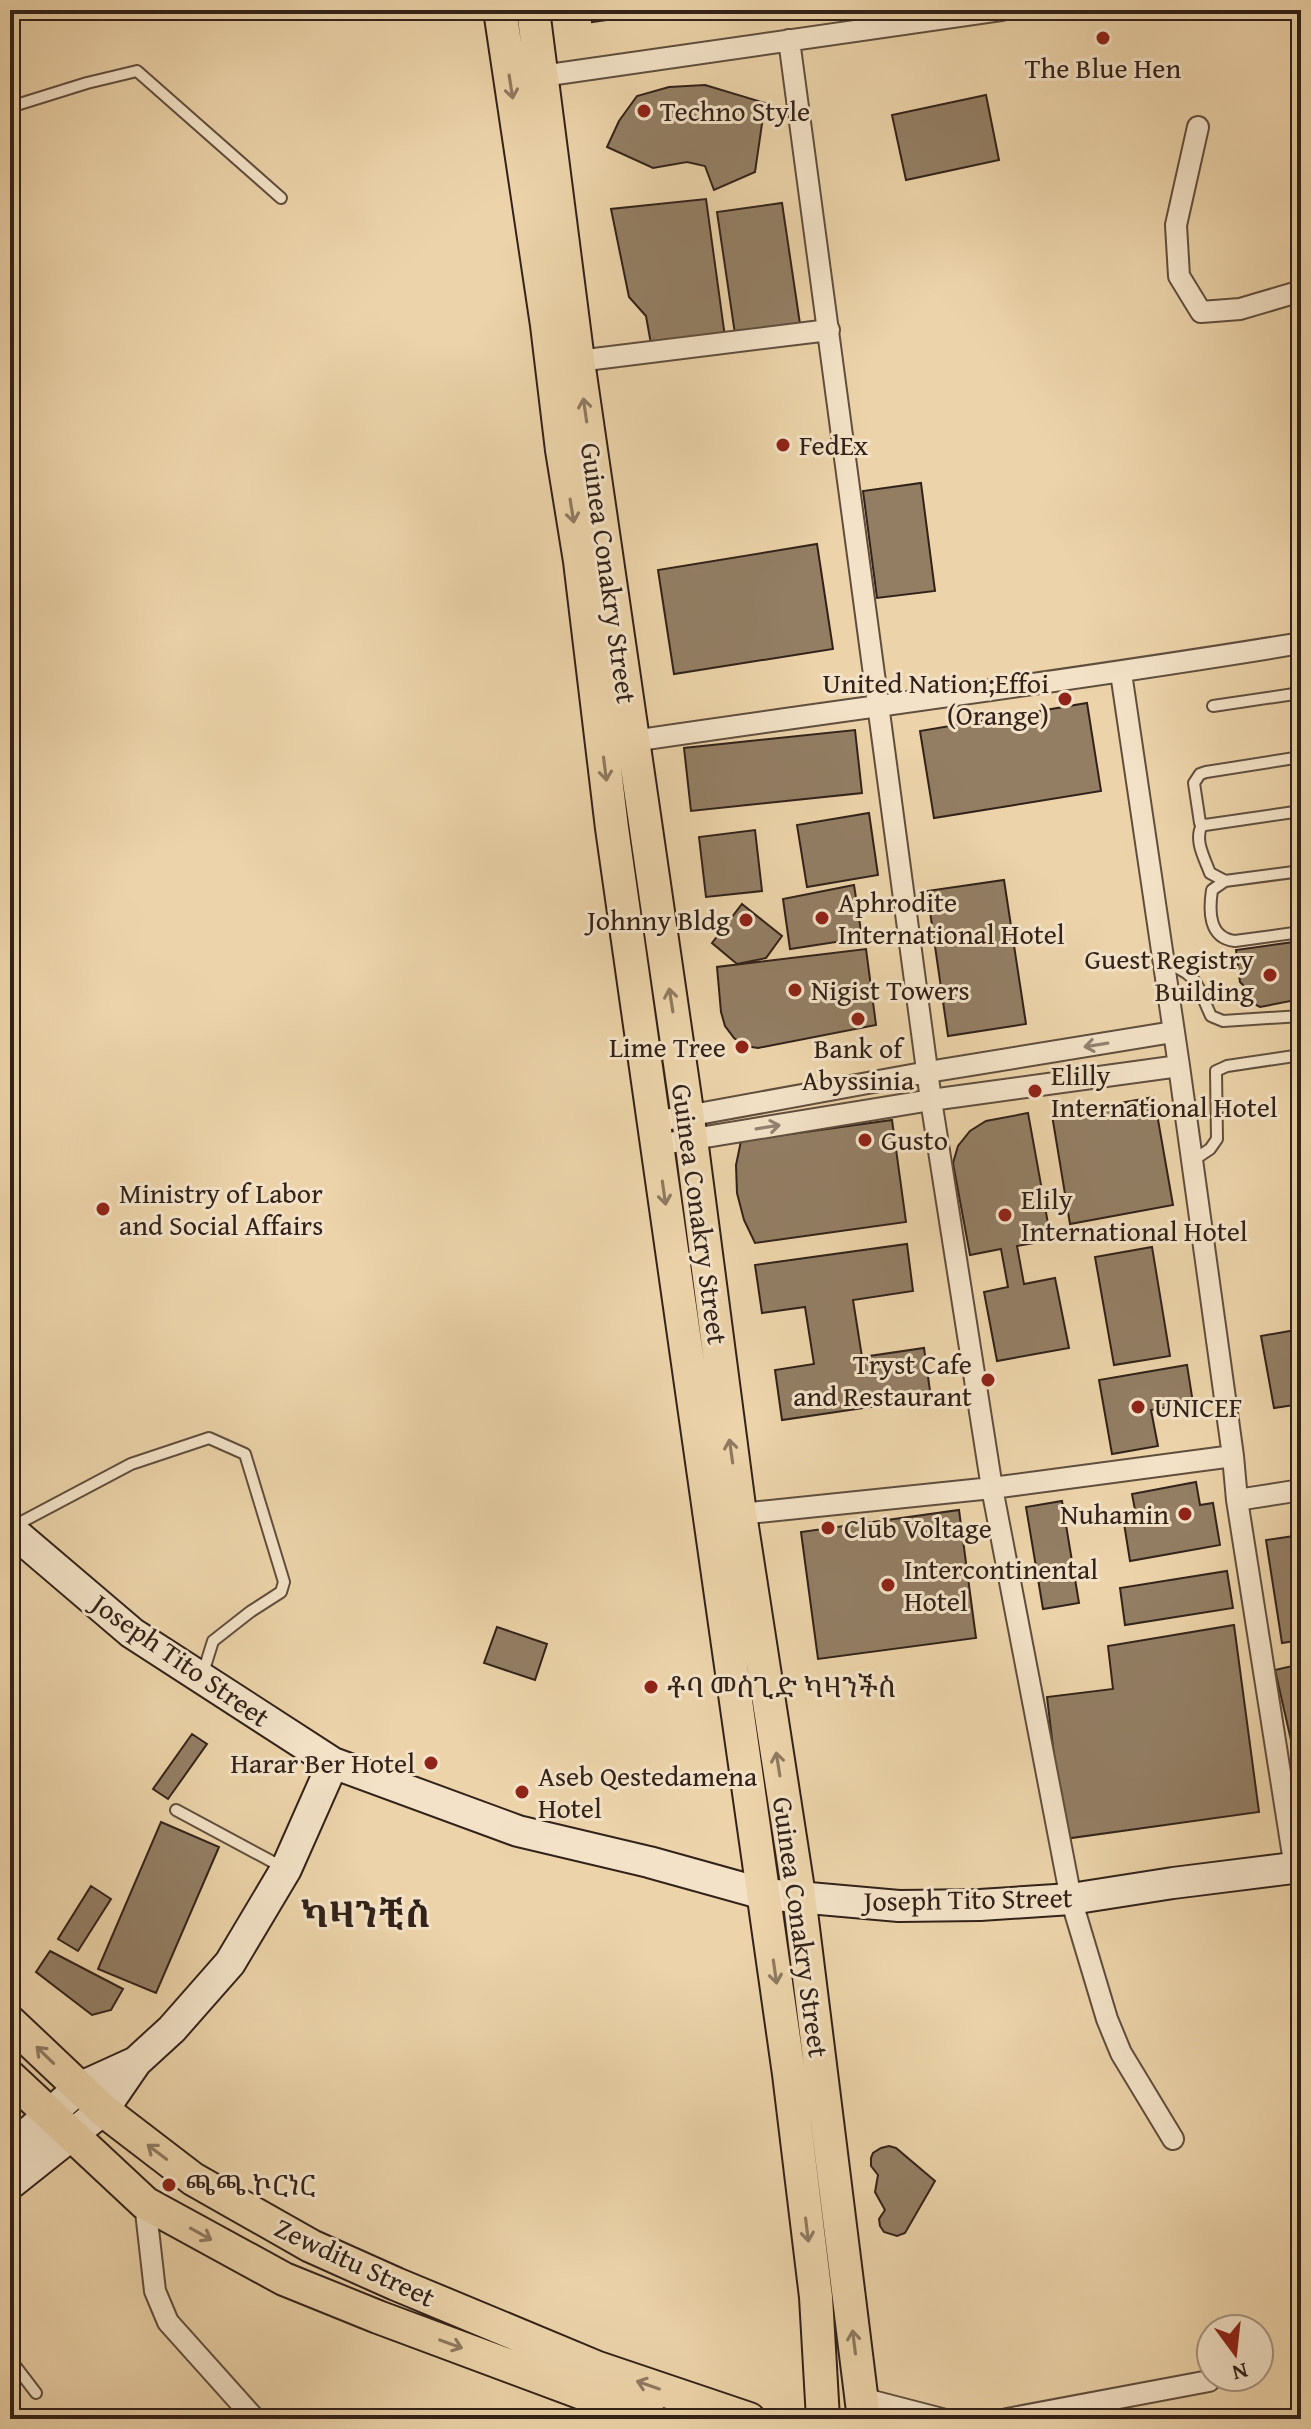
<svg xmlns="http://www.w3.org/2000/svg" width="1311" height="2429" viewBox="0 0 1311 2429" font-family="'Gentium Book Plus','Noto Serif Ethiopic',serif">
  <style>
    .building { fill: #937e64; stroke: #322219; stroke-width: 2 }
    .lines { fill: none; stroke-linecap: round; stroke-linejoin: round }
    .service-casing { stroke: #604e3d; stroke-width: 14 }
    .minor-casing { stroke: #604e3d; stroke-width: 24 }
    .secondary-casing { stroke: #322219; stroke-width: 34 }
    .primary-casing { stroke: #322219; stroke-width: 36 }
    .service { stroke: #f3e2c7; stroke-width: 10 }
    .minor { stroke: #f3e2c7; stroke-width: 20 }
    .secondary { stroke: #f3e2c7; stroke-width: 30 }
    .primary { stroke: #ecd3a9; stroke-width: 32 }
    .oneway { stroke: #8f7a61 }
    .oneway2 { stroke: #928270 }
    .poi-dot { fill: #8f2418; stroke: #f3e2c7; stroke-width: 3 }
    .labels { text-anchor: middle; stroke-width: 6; stroke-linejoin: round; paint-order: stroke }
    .poi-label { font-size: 28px; fill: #322219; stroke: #f3e2c7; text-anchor: start }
    .street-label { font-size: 28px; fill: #322219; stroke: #f3e2c7 }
    .district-label { font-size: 36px; font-weight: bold; fill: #322219; stroke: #f3e2c7 }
  </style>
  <rect width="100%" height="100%" fill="#ecd3a9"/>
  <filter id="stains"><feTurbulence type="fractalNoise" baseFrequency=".0025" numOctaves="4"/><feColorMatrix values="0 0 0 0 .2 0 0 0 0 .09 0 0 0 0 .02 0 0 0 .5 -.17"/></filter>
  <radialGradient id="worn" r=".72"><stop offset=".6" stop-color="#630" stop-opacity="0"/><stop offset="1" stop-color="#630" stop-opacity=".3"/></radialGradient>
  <path class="building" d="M590,10H656V13L592,22Z
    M705,85L765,103L755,172L714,190L705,166L687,162L653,168L607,147L619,121L637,96L669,87Z
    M986,95L999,160L906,180L892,115Z
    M706,199L725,337L651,344L646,316L629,297L611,209Z
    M782,203L800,324L735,334L717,212Z
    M921,483L935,591L877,598L863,491Z
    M817,544L833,649L674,674L658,570Z
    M1087,703L1101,791L934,818L920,731Z
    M855,730L862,793L691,811L684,748Z
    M869,813L878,875L807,887L797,825Z
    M755,830L762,891L706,897L699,837Z
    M1004,880L1026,1024L948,1036L927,891Z
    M854,885L862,938L790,949L783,899Z
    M742,904L782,936L766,958L737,964L712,943Z
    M1301,941V999L1260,1007L1256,1005L1251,999L1250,992L1240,982L1236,950Z
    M866,949L876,1025L758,1048L745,1046L734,1038L725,1026L721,1012L717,967Z
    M1154,1097L1173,1205L1070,1224L1052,1115Z
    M1028,1113L1051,1240L1017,1246L1024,1284L1055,1278L1069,1348L997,1361L984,1292L1008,1287L1001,1249L970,1255L953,1163L958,1146L970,1131L986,1121Z
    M892,1120L906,1222L755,1243L744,1220L737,1193L736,1165L741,1141Z
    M907,1244L913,1291L853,1300L862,1357L924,1348L931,1398L782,1420L775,1370L814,1364L805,1307L762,1313L755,1265Z
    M1152,1247L1170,1356L1114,1365L1095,1257Z
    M1301,1329V1404L1274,1408L1261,1336Z
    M1187,1365L1193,1403L1151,1410L1158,1446L1112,1454L1099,1380Z
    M1196,1482L1200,1505L1213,1503L1220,1545L1130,1561L1123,1517L1136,1515L1132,1494Z
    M1062,1501L1079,1603L1043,1609L1026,1507Z
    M959,1510L976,1638L818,1659L801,1532Z
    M1301,1535V1640L1282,1643L1266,1540Z
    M1227,1571L1233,1608L1125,1625L1120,1588Z
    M1234,1625L1259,1812L1064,1839L1047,1697L1113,1689L1108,1646Z
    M497,1627L547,1644L535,1680L484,1663Z
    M1301,1664V1784L1275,1670Z
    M192,1734L207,1744L168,1799L153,1789Z
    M161,1822L219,1847L156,1993L98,1969Z
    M91,1886L111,1899L78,1951L58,1939Z
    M50,1951L123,1989L111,2010L92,2015L36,1972Z
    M889,2146L896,2148L935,2181L905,2233L897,2236L884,2232L880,2226L879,2219L885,2210L875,2192L878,2175L871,2166V2158L873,2153L881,2148Z"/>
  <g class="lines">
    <g class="service-casing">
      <path id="service" d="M10,107L87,83L137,71L281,198
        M1213,706L1301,693
        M1301,757L1206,772L1200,774L1194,783L1200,823L1205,825L1301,811
        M1202,825C1194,840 1204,857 1210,873L1225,881
        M1301,871L1225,881L1212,890C1209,910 1208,938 1235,941L1301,932
        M1163,962C1199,974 1196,984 1211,1016L1223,1021L1301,1016
        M1192,1161L1210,1149L1217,1139L1216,1071L1227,1066L1301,1055
        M14,1526L131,1464L209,1438L245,1454L284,1582L281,1592L250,1612L213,1641L202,1676
        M176,1810L284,1868
        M10,2359L36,2393"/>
    </g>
    <g class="minor-casing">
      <path id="minor" d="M789,40L931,1100L992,1488L1071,1899L1107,2019L1121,2053L1173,2139
        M542,76L1001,10
        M1198,127L1176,225L1179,276L1201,312L1240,309L1301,291
        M578,361L829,330
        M1121,673L1179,1066L1233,1456L1237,1500L1295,1868
        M633,741C856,708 1079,680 1301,643
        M654,1122L928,1072L1173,1032
        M657,1145L931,1100L1179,1066
        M1237,1500L1301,1490
        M740,1514L992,1488L1233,1456
        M145,2203L155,2291L168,2322L255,2419
        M861,2398L942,2419
        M1007,2419L1209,2381"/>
    </g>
    <g class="secondary-casing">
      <path id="secondary" d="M10,1529L132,1633L333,1763L518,1831L649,1862L764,1894L899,1906L980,1905L1071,1899L1173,1883L1301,1867
        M10,2149L79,2088L134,2063
        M10,2184L103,2110L136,2062L172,2029L230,1963L286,1869L333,1763"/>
    </g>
    <g class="primary-casing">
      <path id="primary" d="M500,10L547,325L562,450L580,561L612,828L789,2074L816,2297L823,2419
        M533,10L578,361L691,1139L740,1514L799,1896L864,2419
        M10,2022L103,2110L193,2179L311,2246L396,2284L598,2368L749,2419
        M10,2077L145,2203L284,2279L378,2317L652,2419"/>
    </g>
    <use href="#service" class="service"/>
    <use href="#minor" class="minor"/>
    <use href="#secondary" class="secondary"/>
    <use href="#primary" class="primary"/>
  </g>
  <defs><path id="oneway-shaft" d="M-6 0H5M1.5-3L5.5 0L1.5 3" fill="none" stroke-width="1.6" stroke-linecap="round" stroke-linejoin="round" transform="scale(2)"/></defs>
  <g class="oneway">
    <use href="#oneway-shaft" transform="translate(511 87) rotate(81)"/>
    <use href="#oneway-shaft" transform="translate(585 410) rotate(-98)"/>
    <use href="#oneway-shaft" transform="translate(572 511) rotate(81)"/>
    <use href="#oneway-shaft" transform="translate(605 769) rotate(83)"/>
    <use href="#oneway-shaft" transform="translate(671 1000) rotate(-99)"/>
    <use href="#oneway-shaft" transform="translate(664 1193) rotate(82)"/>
    <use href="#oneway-shaft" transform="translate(731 1451) rotate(-98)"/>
    <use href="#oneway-shaft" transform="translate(778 1764) rotate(-99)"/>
    <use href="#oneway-shaft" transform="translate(775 1972) rotate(82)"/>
    <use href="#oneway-shaft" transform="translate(45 2055) rotate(-136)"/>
    <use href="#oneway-shaft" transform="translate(157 2152) rotate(-143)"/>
    <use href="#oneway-shaft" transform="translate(807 2230) rotate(83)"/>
    <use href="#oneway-shaft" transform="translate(201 2234) rotate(29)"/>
    <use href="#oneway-shaft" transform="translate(854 2342) rotate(-97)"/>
    <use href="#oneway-shaft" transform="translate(451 2344) rotate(20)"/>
    <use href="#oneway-shaft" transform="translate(648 2385) rotate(-161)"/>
  </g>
  <g class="oneway2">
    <use href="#oneway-shaft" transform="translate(1096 1045) rotate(171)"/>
    <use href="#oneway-shaft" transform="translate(768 1127) rotate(-9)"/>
  </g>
  <g class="poi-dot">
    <circle cx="1103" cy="38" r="8"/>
    <circle cx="644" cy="111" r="8"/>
    <circle cx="783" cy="445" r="8"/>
    <circle cx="1065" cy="699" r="8"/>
    <circle cx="822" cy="918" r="8"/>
    <circle cx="746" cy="920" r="8"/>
    <circle cx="1270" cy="975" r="8"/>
    <circle cx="795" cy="990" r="8"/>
    <circle cx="858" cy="1019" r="8"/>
    <circle cx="742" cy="1047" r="8"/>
    <circle cx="1035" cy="1091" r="8"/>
    <circle cx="865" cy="1140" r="8"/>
    <circle cx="103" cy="1209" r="8"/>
    <circle cx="1005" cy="1215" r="8"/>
    <circle cx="988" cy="1380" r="8"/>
    <circle cx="1138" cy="1407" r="8"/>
    <circle cx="1185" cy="1514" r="8"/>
    <circle cx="828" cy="1528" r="8"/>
    <circle cx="888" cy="1585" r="8"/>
    <circle cx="651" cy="1687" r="8"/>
    <circle cx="431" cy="1763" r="8"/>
    <circle cx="522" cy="1792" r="8"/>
    <circle cx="169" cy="2185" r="8"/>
  </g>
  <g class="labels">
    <g class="poi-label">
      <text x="1103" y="78" text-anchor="middle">The Blue Hen</text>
      <text x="660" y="121">Techno Style</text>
      <text x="799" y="455">FedEx</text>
      <text x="1049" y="693" text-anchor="end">United Nation;Effoi<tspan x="1049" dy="32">(Orange)</tspan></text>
      <text x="838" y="912">Aphrodite<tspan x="838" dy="32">International Hotel</tspan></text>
      <text x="730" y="930" text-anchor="end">Johnny Bldg</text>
      <text x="1254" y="969" text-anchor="end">Guest Registry<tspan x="1254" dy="32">Building</tspan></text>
      <text x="811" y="1000">Nigist Towers</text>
      <text x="726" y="1057" text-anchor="end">Lime Tree</text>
      <text x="858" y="1058" text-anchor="middle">Bank of<tspan x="858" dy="32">Abyssinia</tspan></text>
      <text x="1051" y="1085">Elilly<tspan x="1051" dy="32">International Hotel</tspan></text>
      <text x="881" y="1150">Gusto</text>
      <text x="119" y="1203">Ministry of Labor<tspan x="119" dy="32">and Social Affairs</tspan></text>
      <text x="1021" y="1209">Elily<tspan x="1021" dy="32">International Hotel</tspan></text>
      <text x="972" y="1374" text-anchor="end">Tryst Cafe<tspan x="972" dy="32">and Restaurant</tspan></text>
      <text x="1154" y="1417">UNICEF</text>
      <text x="1169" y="1524" text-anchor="end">Nuhamin</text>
      <text x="844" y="1538">Club Voltage</text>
      <text x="904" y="1579">Intercontinental<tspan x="904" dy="32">Hotel</tspan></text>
      <text x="667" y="1697">ቶባ መስጊድ ካዛንችስ</text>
      <text x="415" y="1773" text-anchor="end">Harar Ber Hotel</text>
      <text x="538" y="1786">Aseb Qestedamena<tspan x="538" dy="32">Hotel</tspan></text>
      <text x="185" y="2195">ጫጫ ኮርነር</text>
    </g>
    <g class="street-label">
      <text transform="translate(609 573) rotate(82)" y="10">Guinea Conakry Street</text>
      <text transform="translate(700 1214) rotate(82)" y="10">Guinea Conakry Street</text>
      <text transform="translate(181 1660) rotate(35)" y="10">Joseph Tito Street</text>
      <text transform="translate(968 1899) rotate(-1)" y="10">Joseph Tito Street</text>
      <text transform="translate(801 1927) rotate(82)" y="10">Guinea Conakry Street</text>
      <text transform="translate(355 2262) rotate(25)" y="10">Zewditu Street</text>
    </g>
    <g class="district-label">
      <text x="365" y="1927">ካዛንቺስ</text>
    </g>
  </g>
  <rect width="1311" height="2429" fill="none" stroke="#ecd3a9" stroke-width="40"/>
  <rect x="12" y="12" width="1287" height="2405" fill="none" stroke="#322219" stroke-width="4"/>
  <rect x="20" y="20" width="1271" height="2389" fill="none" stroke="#322219" stroke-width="2"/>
  <g transform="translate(1235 2353) rotate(165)"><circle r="38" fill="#f3e2c7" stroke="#a69581" stroke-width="2"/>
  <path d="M0-6L14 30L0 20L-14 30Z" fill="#8f2418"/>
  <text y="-12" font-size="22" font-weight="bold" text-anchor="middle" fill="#322219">N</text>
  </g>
  <rect width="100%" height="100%" filter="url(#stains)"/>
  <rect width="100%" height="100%" fill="url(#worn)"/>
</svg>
